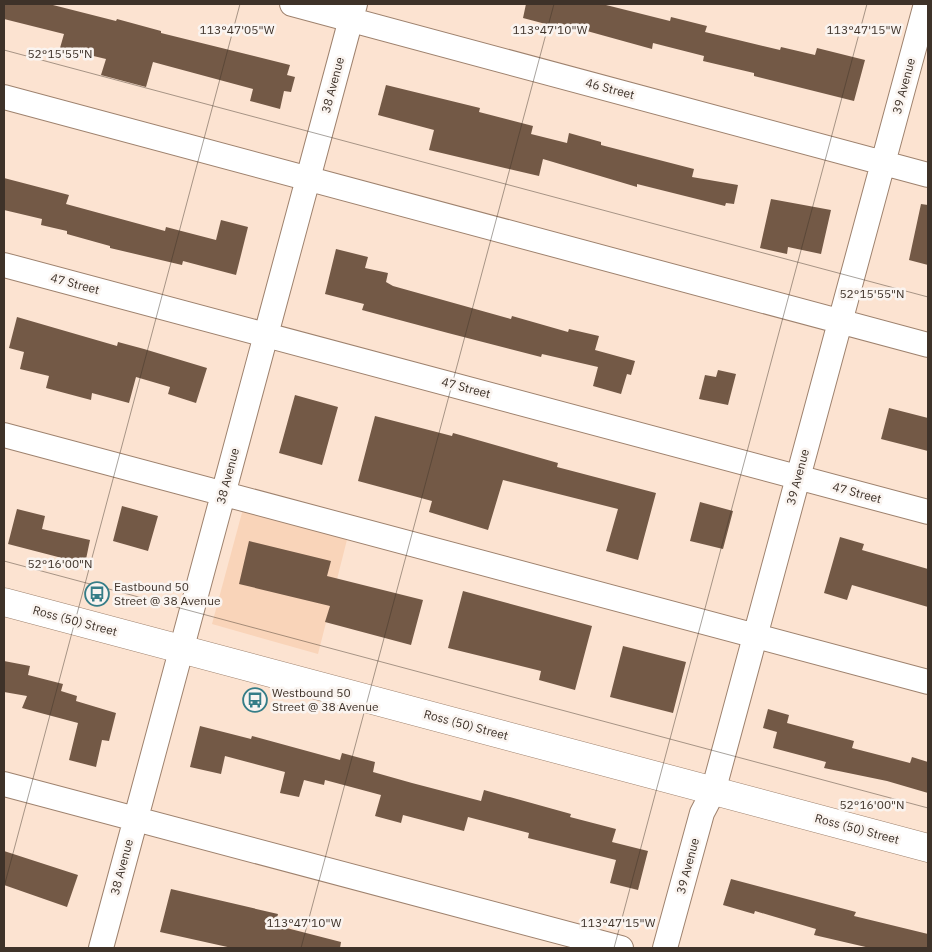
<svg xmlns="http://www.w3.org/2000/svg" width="932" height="952" viewBox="0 0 932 952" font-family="'IBM Plex Sans',sans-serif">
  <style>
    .built { fill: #f9d4b9 }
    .building { fill: #735946 }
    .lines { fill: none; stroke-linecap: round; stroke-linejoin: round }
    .minor-casing { stroke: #9e826e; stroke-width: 26 }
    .major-casing { stroke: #9e826e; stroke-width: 29 }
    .minor { stroke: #fff; stroke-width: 24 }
    .major { stroke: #fff; stroke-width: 28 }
    .ticks { fill: none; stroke: #3e3229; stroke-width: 1; stroke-opacity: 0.45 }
    .labels { text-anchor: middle; stroke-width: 5; stroke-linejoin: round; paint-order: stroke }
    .street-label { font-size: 12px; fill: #3e3229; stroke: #faf4f0 }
    .poi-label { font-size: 12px; fill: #3e3229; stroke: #faf4f0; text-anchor: start }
    .ticks-label { font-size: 12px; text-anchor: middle; fill: #3e3229; stroke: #faf4f0; stroke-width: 5; stroke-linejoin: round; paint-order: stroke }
  </style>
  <rect width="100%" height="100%" fill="#fce3d1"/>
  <path class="built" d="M247,494L352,520L318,654L212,624Z"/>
  <path class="building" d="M4,4H49L116,21L117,19L161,31V33L290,65L287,75L295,77L291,92L284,91L280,109L250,101L253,89L153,62L146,87L101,75L106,59L60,48L64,34L4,19Z
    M526,4H602L670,21L671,17L707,26L705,32L780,50L781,47L815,55L817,48L865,60L854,101L754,76V73L703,61L704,56L653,43L652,49L558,23L557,27L523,18Z
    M386,85L480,108L479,112L533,126L531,134L567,143L569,133L601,142V145L694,169L692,177L738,185L734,204L726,203L725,206L637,184V187L543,159L539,176L429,150L434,130L378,115Z
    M4,178L69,195L66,204L165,231L166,227L216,240L221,220L248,227L236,275L183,261L182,265L110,248V246L67,234V231L41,225L42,219L4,210Z
    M771,199L831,210L821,254L788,247L787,254L760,248Z
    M921,204L928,205V265L909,260Z
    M336,249L368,257L365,268L388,273L386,282L393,286L511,319L512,316L568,332L569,329L599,336L595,350L635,361L631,375L627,374L621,394L593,386L598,367L542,354L541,357L448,333L362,310L364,304L325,294Z
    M17,317L117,346L118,342L144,349L207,368L196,403L168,394L170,387L136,377L129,403L92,393L91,400L46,388L49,376L20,369L24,352L9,348Z
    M718,370L736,374L728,405L699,399L705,375L716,377Z
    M295,395L338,407L322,465L279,453Z
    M889,408L928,418V451L881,439Z
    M375,416L452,436L453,433L558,463L557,467L656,493L638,560L606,551L618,509L503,480L488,530L429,512L432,501L358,481Z
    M700,502L733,511L723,549L690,541Z
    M122,506L158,516L148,551L113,541Z
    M17,509L45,516L42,529L90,540L85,564L8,544Z
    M840,537L864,544L862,550L928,569V607L852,585L847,600L824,593Z
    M249,541L331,561L327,576L423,600L411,645L325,622L330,606L239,584Z
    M463,591L592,626L575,690L539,680L541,671L448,648Z
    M623,646L686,662L673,713L610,697Z
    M4,661L30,666L28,675L63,684L61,691L77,696L76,701L116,713L109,741L102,740L96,767L69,760L78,723L22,708L27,696L4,692Z
    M768,709L789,715L787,723L854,741L852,748L910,763L912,757L928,762V793L887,781L824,768L826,762L773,748L777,732L763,728Z
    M200,726L251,739L252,736L340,760L342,753L375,762L373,772L412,783L481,801L484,790L571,814L570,817L616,829L612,842L648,851L638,890L610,883L616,860L528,838L529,833L468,817L464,831L403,815L401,823L375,816L381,795L325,780L324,785L304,780L299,797L280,793L285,772L225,756L221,774L190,767Z
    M4,851L78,875L67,907L4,885Z
    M731,879L856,912L854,916L928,934V948H870L814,935L816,929L755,911L754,914L723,905Z
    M171,889L278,914L275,925L341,942L340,948H232L160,932Z"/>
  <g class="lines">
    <g class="minor-casing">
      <path id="minor" d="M292,4L928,175
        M4,97L928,345
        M4,265L928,512
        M4,435L928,682
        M4,784L621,948
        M101,948L355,4
        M665,948L702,813L713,792L926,4"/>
    </g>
    <g class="major-casing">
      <path id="major" d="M4,602L928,848"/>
    </g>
    <use href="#minor" class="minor"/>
    <use href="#major" class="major"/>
  </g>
  <path class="ticks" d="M4,50L928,297M4,561L928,808M4,887L240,4M301,948L554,4M614,948L867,4M928,948V946"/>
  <defs>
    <g id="bus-ring" transform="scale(1.25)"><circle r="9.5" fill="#faf4f0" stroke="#367d87" stroke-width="1.5"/><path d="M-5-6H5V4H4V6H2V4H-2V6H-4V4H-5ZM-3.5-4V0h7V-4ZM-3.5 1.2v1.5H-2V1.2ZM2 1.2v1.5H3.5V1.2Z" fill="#367d87"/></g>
  </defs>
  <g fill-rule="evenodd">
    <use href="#bus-ring" x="97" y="594"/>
    <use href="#bus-ring" x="255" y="700"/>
  </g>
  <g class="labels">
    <g class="street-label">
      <text transform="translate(333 85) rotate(-75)" y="4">38 Avenue</text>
      <text transform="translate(904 86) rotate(-75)" y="4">39 Avenue</text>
      <text transform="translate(610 89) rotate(15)" y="4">46 Street</text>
      <text transform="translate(75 284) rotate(15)" y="4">47 Street</text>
      <text transform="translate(466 388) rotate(15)" y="4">47 Street</text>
      <text transform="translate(228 476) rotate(-75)" y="4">38 Avenue</text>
      <text transform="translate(798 477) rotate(-75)" y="4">39 Avenue</text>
      <text transform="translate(857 493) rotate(15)" y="4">47 Street</text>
      <text transform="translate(75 621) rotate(15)" y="4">Ross (50) Street</text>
      <text transform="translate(466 725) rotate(15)" y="4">Ross (50) Street</text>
      <text transform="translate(857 829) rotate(15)" y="4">Ross (50) Street</text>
      <text transform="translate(688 866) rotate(-75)" y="4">39 Avenue</text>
      <text transform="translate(122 867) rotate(-75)" y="4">38 Avenue</text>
    </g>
    <g class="poi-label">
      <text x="114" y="591">Eastbound 50<tspan x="114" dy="14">Street @ 38 Avenue</tspan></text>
      <text x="272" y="697">Westbound 50<tspan x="272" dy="14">Street @ 38 Avenue</tspan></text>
    </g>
  </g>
  <g class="ticks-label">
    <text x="237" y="34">113°47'05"W</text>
    <text x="550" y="34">113°47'10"W</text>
    <text x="864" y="34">113°47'15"W</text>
    <text x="60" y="58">52°15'55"N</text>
    <text x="872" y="298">52°15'55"N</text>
    <text x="60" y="568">52°16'00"N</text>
    <text x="872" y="809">52°16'00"N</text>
    <text x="304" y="927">113°47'10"W</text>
    <text x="618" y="927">113°47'15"W</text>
  </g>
  <rect width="932" height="952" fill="none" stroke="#3e3229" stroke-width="10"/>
</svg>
